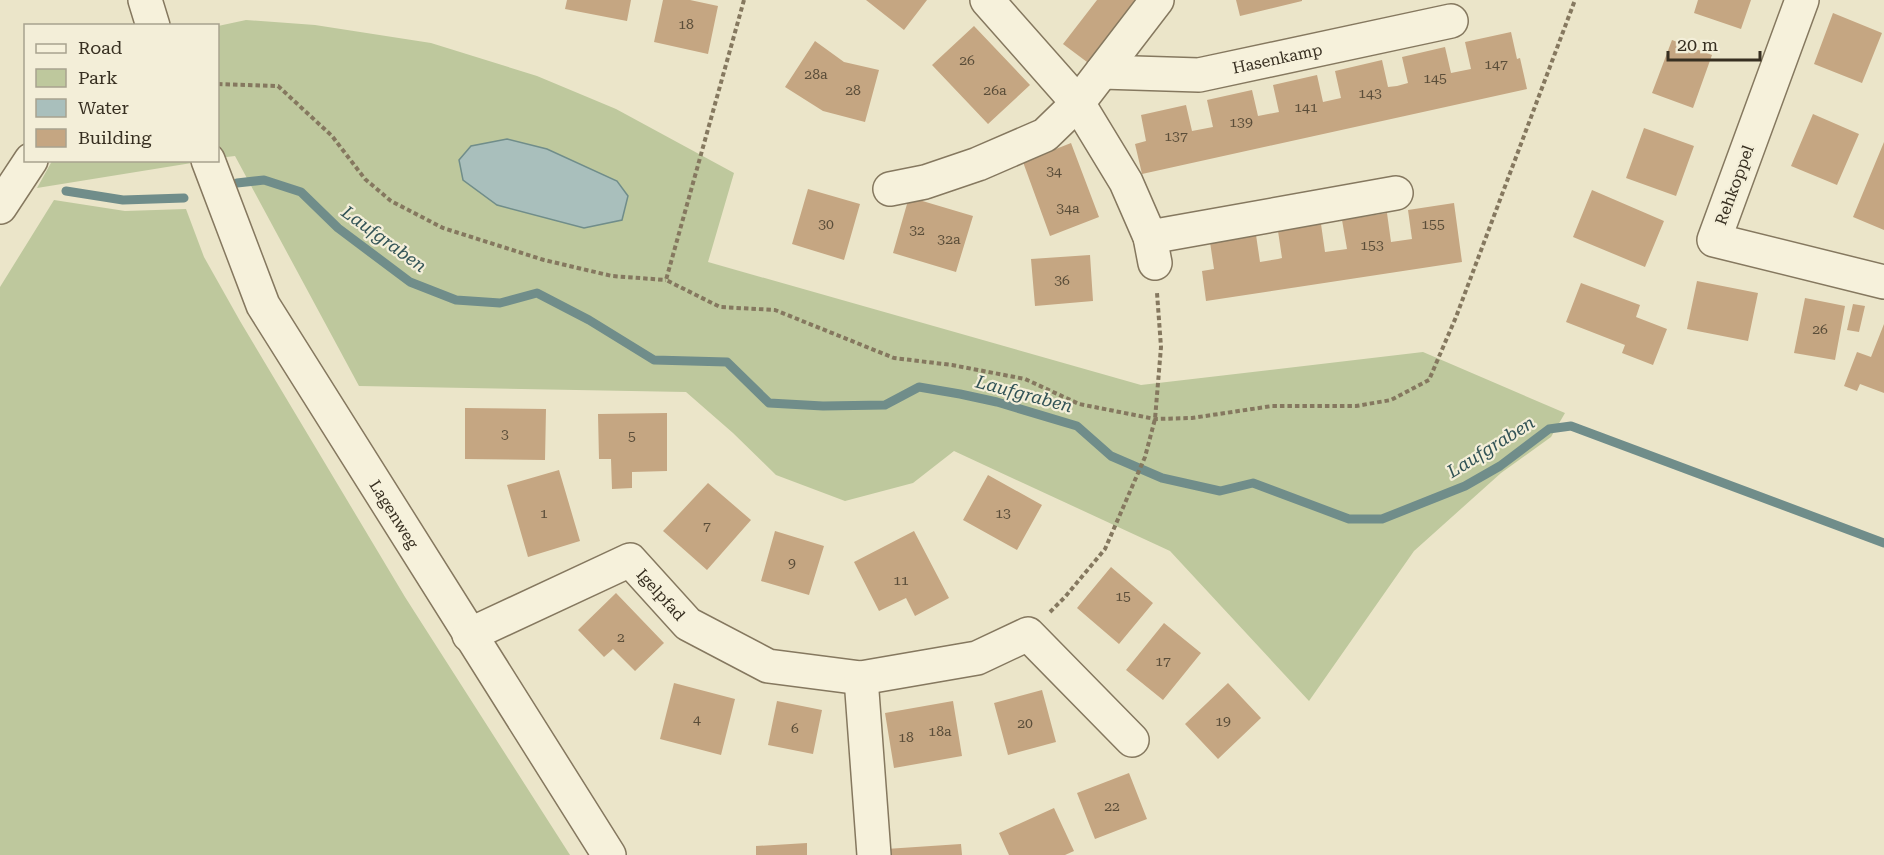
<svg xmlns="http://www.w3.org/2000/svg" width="1884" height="855" viewBox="0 0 1884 855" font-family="'Roboto Serif',serif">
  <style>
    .green { fill: #bec89d }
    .water { fill: #a9bfbc; stroke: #708d8a; stroke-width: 1.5 }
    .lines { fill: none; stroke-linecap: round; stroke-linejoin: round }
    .stream { stroke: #708d8a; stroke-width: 9 }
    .building { fill: #c5a682 }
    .minor-casing { stroke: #85785f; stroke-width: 36 }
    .path { stroke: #85785f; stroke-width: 4; stroke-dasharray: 4.5 3; stroke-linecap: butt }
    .minor { stroke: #f6f1db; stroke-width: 33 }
    .labels { text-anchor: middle; stroke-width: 4.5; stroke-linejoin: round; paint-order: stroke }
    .number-label { font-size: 14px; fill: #5a4d39 }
    .street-label { font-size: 16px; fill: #372f21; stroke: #f3eed8 }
    .water-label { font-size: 18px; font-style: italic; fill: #325356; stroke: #f3eed8 }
  </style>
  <rect width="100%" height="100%" fill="#ebe5c9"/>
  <path class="green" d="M246,20L315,25L431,43L537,76L616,109L734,173L708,262L1141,385L1423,352L1565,413L1551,437L1501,473L1414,551L1309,701L1170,551L954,451L913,483L845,501L776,475L733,433L686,392L359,386L235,156L218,158V26Z
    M52,161H204L37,188Z
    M54,200L125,211L186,209L204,257L240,321L405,597L570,855H0V287Z"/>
  <path class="water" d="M507,139L547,149L617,181L628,196L622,220L584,228L497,205L463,180L459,160L471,146Z"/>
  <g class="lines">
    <path class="stream" d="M237,183L264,180L301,192L338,228L410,282L456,300L500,303L537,293L589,320L654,360L727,362L769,403L823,406L885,405L919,387L960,394L997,402L1077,426L1111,456L1162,478L1220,491L1253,483L1349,519H1382L1465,486L1500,466L1549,429L1571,426L1884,543
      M66,191L123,200L184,198"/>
  </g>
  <path class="building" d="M567,0H631L627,21L565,9Z
    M663,0H690L718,6L708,54L654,42Z
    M866,0H927L904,30Z
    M1097,0H1142L1091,65L1063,44Z
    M1236,0H1302V1L1240,16Z
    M1698,0H1751L1741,29L1694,13Z
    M1833,13L1882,33L1862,83L1814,64Z
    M974,26L1030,85L988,124L932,65Z
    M1511,32L1517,59L1520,58L1527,89L1142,174L1135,144L1146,141L1141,115L1186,105L1192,131L1213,127L1207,100L1252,90L1258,116L1279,112L1273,85L1317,75L1323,102L1341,98L1335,71L1382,60L1388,87L1397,86L1408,83L1402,57L1445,47L1451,73L1471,69L1465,42Z
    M1672,40L1712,55L1693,108L1652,93Z
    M815,41L844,62L879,70L865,122L823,111L785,87Z
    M1813,114L1859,134L1837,185L1791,166Z
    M1644,128L1694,146L1676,196L1626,178Z
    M1884,142V230L1853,217Z
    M1071,143L1099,217L1050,236L1023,162Z
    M808,189L860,204L844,260L792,244Z
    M1592,190L1664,221L1645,267L1573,237Z
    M909,197L973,216L956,272L893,253Z
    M1454,203L1462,262L1206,301L1202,271L1214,269L1210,242L1256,235L1260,262L1278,259L1282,258L1278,231L1321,224L1325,252L1347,249L1342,220L1387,213L1391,242L1412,239L1408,210Z
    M1090,255L1093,301L1035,306L1031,259Z
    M1697,281L1758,293L1748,341L1687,329Z
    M1581,283L1640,305L1636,317L1667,329L1653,365L1622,353L1625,345L1566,322Z
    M1805,298L1845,306L1835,360L1794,353Z
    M1853,304L1865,306L1859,332L1847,330Z
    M1884,324V393L1860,384L1857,391L1844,386L1857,352L1871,357Z
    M465,408L546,409L545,460L465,459Z
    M667,413V471L632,472V488L612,489L611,459H599L598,414Z
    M559,470L580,541L528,557L507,485Z
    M988,475L1042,505L1017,550L963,520Z
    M708,483L751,520L707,570L663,531Z
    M775,531L824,546L809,595L761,581Z
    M914,531L949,598L915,616L906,598L879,611L854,562Z
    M1111,567L1153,603L1119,644L1077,608Z
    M616,593L664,643L635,671L613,649L604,657L578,630Z
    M1164,623L1201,653L1163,700L1126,670Z
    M674,683L735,699L721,755L660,739Z
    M1228,683L1261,718L1218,759L1185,724Z
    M1042,690L1056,742L1008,755L994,703Z
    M777,701L822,710L813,754L768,745Z
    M953,701L962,756L894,768L885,713Z
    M1129,773L1147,819L1095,839L1077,793Z
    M1054,808L1074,851L1065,855H1009L999,833Z
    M807,843V855H756V846Z
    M961,844L962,855H886V849Z"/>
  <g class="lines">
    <g class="minor-casing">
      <g id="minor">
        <path d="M145,0L153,26"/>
        <path d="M987,0L1078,103L1126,182L1150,237L1155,263"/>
        <path d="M1802,0L1714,240L1884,282"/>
        <path id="s1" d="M1102,72L1199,75L1451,21"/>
        <path id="s2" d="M208,160L263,305L609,855"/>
        <path d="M890,189L925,182L978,164L1045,135L1078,103L1157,0"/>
        <path d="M0,207L31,160"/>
        <path d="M1150,237L1396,193"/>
        <path id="s3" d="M469,635L630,560L688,624L768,666L861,678L977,658L1028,634L1132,740"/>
        <path d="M861,678L874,855"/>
      </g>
    </g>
    <path class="path" d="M744,0L666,280L720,307L775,310L894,358L952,365L1025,379L1079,404L1155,419L1192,418L1272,406H1356L1391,400L1429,380L1456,317L1575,0
      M218,84L278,86L332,136L365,179L391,201L443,228L544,260L612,276L666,280
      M1050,612L1065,597L1105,549L1145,457L1155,419L1161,347L1157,293"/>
    <use href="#minor" class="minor"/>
  </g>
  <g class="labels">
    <g class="number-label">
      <text x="686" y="29">18</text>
      <text x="967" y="65">26</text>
      <text x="1496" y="69">147</text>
      <text x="816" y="79">28a</text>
      <text x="1435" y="83">145</text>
      <text x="853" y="95">28</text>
      <text x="995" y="95">26a</text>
      <text x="1370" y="98">143</text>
      <text x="1306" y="112">141</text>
      <text x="1241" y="127">139</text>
      <text x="1176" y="141">137</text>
      <text x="1054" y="176">34</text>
      <text x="1068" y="213">34a</text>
      <text x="826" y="229">30</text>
      <text x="1433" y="229">155</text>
      <text x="917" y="235">32</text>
      <text x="949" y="244">32a</text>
      <text x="1372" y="250">153</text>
      <text x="1062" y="285">36</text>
      <text x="1820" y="334">26</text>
      <text x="505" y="439">3</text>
      <text x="632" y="441">5</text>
      <text x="544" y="518">1</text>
      <text x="1003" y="518">13</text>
      <text x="707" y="531">7</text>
      <text x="792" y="568">9</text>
      <text x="901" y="585">11</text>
      <text x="1123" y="601">15</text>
      <text x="621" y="642">2</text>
      <text x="1163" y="666">17</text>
      <text x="697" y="724">4</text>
      <text x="1223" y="726">19</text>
      <text x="1025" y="728">20</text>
      <text x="795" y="733">6</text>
      <text x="940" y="736">18a</text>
      <text x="906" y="742">18</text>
      <text x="1112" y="811">22</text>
    </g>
    <g class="street-label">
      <text dy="6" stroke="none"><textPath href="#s1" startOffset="177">Hasenkamp</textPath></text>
      <text transform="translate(1734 185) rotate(-70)" y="6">Rehkoppel</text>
      <text dy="6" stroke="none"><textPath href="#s2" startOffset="402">Lagenweg</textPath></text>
      <text dy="6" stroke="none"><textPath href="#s3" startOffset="224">Igelpfad</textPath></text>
    </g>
    <g class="water-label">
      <text transform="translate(384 239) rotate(36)" y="6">Laufgraben</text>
      <text transform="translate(1024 394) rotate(15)" y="6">Laufgraben</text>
      <text transform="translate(1491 447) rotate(-32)" y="6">Laufgraben</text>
    </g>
  </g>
  <rect x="24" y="24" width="195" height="138" fill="#f3eed8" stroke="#a8a28f" stroke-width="1.5"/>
  <rect x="36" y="44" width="30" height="9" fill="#f6f1db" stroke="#a8a28f" stroke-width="1.5"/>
  <text x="78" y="54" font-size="18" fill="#372f21">Road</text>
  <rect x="36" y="69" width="30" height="18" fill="#bec89d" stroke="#a8a28f" stroke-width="1.5"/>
  <text x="78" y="84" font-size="18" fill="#372f21">Park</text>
  <rect x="36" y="99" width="30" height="18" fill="#a9bfbc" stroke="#a8a28f" stroke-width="1.5"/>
  <text x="78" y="114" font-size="18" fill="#372f21">Water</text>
  <rect x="36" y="129" width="30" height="18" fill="#c5a682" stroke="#a8a28f" stroke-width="1.5"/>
  <text x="78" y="144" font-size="18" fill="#372f21">Building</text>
  <path d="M1668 51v9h92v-9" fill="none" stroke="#372f21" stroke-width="3"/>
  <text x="1677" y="51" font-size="18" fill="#372f21" stroke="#f3eed8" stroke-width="4.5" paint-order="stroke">20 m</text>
</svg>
